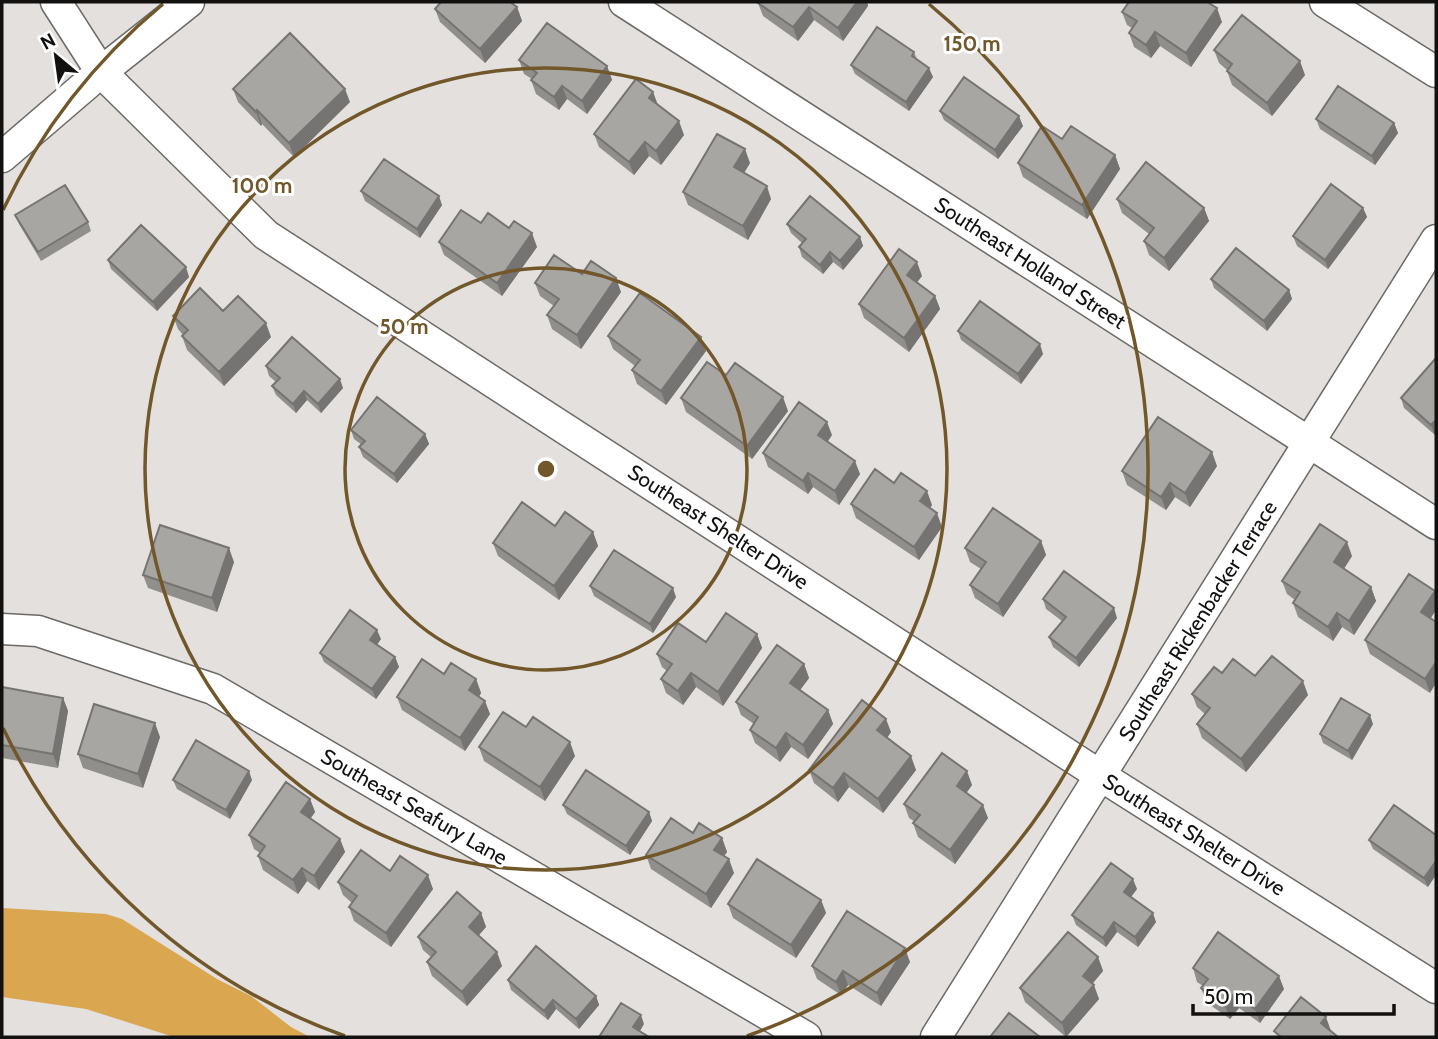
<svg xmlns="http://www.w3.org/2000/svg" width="1438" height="1039" viewBox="0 0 1438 1039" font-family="Cabin,sans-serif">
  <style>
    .water { fill: #daa64f }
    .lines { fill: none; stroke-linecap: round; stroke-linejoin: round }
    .minor-casing { stroke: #6c6a67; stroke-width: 33 }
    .minor { stroke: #fff; stroke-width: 30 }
    .wall { fill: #908f8c }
    .shaded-wall { fill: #767472 }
    .building { fill: #a8a6a3; stroke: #767472; stroke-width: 2 }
    .ring { fill: none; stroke: #72572a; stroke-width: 3.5 }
    .labels { text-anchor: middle; stroke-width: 6; stroke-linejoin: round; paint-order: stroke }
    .street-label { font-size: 21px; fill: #121110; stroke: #fff }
    .centre { fill: #72572a; stroke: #fff; stroke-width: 3.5 }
    .ring-label { font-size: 21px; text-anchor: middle; font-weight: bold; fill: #72572a; stroke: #fff; stroke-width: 6; stroke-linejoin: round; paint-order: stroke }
  </style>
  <rect width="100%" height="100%" fill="#e3e0dd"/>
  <path class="water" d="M2,908L106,914L122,919L217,979L251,996L291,1027L310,1037H174L86,1009L2,997Z"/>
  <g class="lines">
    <g class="minor-casing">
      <path id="minor" d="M56,2L101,72L266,235L1101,776L1436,988
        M624,2L1436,524
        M1325,2L1436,72
        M2,157L101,72L189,2
        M2,629L38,631L213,689L806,1037
        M936,1037L1436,240"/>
    </g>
    <use href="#minor" class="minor"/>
  </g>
  <path class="wall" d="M759,2H867L868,6L843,41L814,20L798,41L763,16L758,3Z
    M517,7L522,21L485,63L440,22L435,9Z
    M1122,12L1222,22L1191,67L1160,46L1151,58L1134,47L1129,33L1132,28L1127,25Z
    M1214,50L1305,75L1272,116L1232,85L1227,71V70L1219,63Z
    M914,52L917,59L933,77L909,111L855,74L851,65Z
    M519,60L607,66L612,80L587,114L567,99L559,110L536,94L531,80L532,79L524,74Z
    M233,89L350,102L294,157L262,124L261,126L238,102Z
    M653,92L658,105L684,135L661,165L649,156L634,175L599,147L594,134Z
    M940,111L1023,126L998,159L944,120Z
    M1316,119L1394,123L1398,133L1375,165L1320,129Z
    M1115,155L1120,169L1087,219L1023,177L1018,163Z
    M750,163L744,173L771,199L748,240L688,205L683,192Z
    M361,191L442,205L420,238L365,201Z
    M1117,199L1204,208L1209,221L1169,271L1149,255L1144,241L1149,234L1122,213Z
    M1363,208L1367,217L1328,269L1297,246L1293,236Z
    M15,215L88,222L91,231L41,261L19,224Z
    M481,223L537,247L502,296L444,255L439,242Z
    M787,224L860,237L863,246L843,270L833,262L823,274L802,257L799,247L802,243L791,233Z
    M108,260L189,277L157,311L111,269Z
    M582,274L621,292L581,349L552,329L547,315L554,306L540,296L535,283Z
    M922,276L917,282L935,296L940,309L909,352L864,318L859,304Z
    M1211,279L1289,290L1292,299L1267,331L1214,288Z
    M223,311L271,337L224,386L187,350L182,336L183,335L178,329L173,316Z
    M958,331L1043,354L1021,384L961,340Z
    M608,336L701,337L706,351L666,405L637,384L632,370L635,366L613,349Z
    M1436,358L1435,435L1404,408L1401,398Z
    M266,366L343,388L321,413L307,400L296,413L276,395L272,386L276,382L269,376Z
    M726,375L788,411L752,459L686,412L681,398Z
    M351,430L425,434L429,444L397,483L363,457L359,447L362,445L354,439Z
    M832,435L828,441L860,474L839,505L813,487L808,494L768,467L763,453Z
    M1217,466L1190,507L1175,497L1166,510L1127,485L1122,471Z
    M894,483L932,505L930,508L942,527L919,560L856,518L851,504Z
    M593,532L598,546L559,600L498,556L493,543Z
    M1041,541L1046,555L1003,617L975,598L970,585L981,569L970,562L965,548Z
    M1352,556L1344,569L1371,587L1376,601L1354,635L1342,627L1333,641L1298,617L1293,603L1295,600L1287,594L1282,581Z
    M234,562L217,612L148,588L143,575Z
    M590,586L676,597L653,633L594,596Z
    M1043,599L1117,618L1079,667L1053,647L1049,637L1062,621L1046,609Z
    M1431,619L1430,693L1370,654L1365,640Z
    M757,634L762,648L723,706L696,687L683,705L666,693L661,679L667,671L662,667L657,654L706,642Z
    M381,639L377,644L395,657L399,667L376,699L324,662L320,653Z
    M804,664L809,678L800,690L828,710L833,724L808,759L791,747L780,762L755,743L750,730L754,724L741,715L736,702Z
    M1222,673L1255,676L1308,695L1246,772L1202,738L1197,724L1205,714L1197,707L1192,694Z
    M444,674L476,679L481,693L479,697L490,714L465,751L402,710L397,697Z
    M2,687L63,698L68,711L58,768L2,758Z
    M1373,724L1352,760L1323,743L1320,734Z
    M526,727L575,756L545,801L484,761L479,747Z
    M891,732L887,738L916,770L883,813L849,787L838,802L814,783L809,770Z
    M160,737L143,788L83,768L78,754Z
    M173,780H252L230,819L177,789Z
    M972,785L966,793L988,818L955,864L918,837L913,823L915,822L909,818L904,804Z
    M310,799L315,812L310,819L340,839L345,852L319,890L307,881L298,894L263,870L258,856L260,853L254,849L249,835Z
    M563,805L649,812L652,821L630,855L567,814Z
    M693,833L722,838L727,852L724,856L734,873L711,908L651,869L646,855Z
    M1436,835L1428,887L1373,849L1369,840Z
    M390,871L433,889L391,947L354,921L349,907L352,903L343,895L338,882Z
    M1137,889L1131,897L1156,922L1138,947L1117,932L1106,947L1076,925L1072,915Z
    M821,900L826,913L796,958L733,918L728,904Z
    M481,913L486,927L478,935L502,966L467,1006L432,976L427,962L431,957L423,950L418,937Z
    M1098,957L1103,971L1092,984L1099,999L1066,1037L1025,1002L1020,988Z
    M910,962L881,1006L848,985L841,995L817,979L812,966Z
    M1193,968L1284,989L1260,1023L1239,1008L1230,1019L1206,1002L1201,988L1203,986L1197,982Z
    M508,980L596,996L599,1005L579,1029L556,1009L548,1020L511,990Z"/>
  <path class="shaded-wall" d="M857,2H867L868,6L843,41L838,28Z
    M517,7L522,21L485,63L480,49Z
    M809,7L814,20L798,41L793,27Z
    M1217,8L1222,22L1191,67L1186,53Z
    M1155,32L1160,46L1151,58L1146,45Z
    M1300,61L1305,75L1272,116L1267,103Z
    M607,66L612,80L587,114L582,101Z
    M929,68L933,77L909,111L906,102Z
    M562,86L567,99L559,110L554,97Z
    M345,89L350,102L294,157L289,143Z
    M653,92L658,106L649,98Z
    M257,110L262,124L261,126L256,112Z
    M1019,116L1023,126L998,159L995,150Z
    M679,121L684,135L661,165L656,151Z
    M1394,123L1398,133L1375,165L1372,156Z
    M645,142L649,156L634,175L629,162Z
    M745,149L750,163L739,181L734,167Z
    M1115,155L1120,169L1087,219L1082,205Z
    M767,186L771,199L748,240L743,226Z
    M439,196L442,205L420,238L417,229Z
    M1204,208L1209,221L1169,271L1164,258Z
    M1363,208L1367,217L1328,269L1325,260Z
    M532,233L537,247L502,296L497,283Z
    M860,237L863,246L843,270L840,261Z
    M830,252L833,262L823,274L820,265Z
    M917,262L922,276L912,289L907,275Z
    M186,267L189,277L157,311L153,302Z
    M616,278L621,292L581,349L577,335Z
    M1289,290L1292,299L1267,331L1264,321Z
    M935,296L940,309L909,352L904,338Z
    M266,323L271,337L224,386L219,372Z
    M701,337L706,351L666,405L661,391Z
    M1040,344L1043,354L1021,384L1018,374Z
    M340,379L343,388L321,413L318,404Z
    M304,391L307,400L296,413L293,404Z
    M783,397L788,411L752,459L747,446Z
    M1436,420V433L1435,435L1431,425Z
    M827,422L832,435L823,448L818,435Z
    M425,434L429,444L397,483L394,474Z
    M1212,452L1217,466L1190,507L1185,493Z
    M855,461L860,474L839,505L835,491Z
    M808,473L813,487L808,494L803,481Z
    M1170,483L1175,497L1166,510L1161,497Z
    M927,491L932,505L925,515L920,501Z
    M937,513L942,527L919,560L914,547Z
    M593,532L598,546L559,600L554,586Z
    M1041,541L1046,555L1003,617L998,604Z
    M1347,542L1352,556L1339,576L1334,562Z
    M229,548L234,562L217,612L212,598Z
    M1371,587L1376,601L1354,635L1349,621Z
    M673,588L676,597L653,633L650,624Z
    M1435,591L1436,595V610L1426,626L1421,612Z
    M1114,608L1117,618L1079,667L1076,658Z
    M1337,613L1342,627L1333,641L1328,627Z
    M377,630L381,639L374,649L370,640Z
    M757,634L762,648L723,706L718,692Z
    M395,657L399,667L376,699L372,689Z
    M1436,662V683L1430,693L1425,679Z
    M804,664L809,678L795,697L790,683Z
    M691,673L696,687L683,705L678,691Z
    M476,679L481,693L474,704L469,690Z
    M1303,681L1308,695L1246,772L1241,759Z
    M63,698L68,711L58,768L53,754Z
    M485,701L490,714L465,751L460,738Z
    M828,710L833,724L808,759L803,745Z
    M1370,715L1373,724L1352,760L1348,751Z
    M886,719L891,732L882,744L877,730Z
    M155,723L160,737L143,788L138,774Z
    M786,733L791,747L780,762L776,748Z
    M570,742L575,756L545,801L540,787Z
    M911,756L916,770L883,813L878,799Z
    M249,771L252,780L230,819L226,810Z
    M967,771L972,785L962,799L957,786Z
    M844,773L849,787L838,802L833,788Z
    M310,799L315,812L306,825L301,812Z
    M983,805L988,818L955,864L950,850Z
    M649,812L652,821L630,855L626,846Z
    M722,838L727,852L719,863L714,850Z
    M340,839L345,852L319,890L314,876Z
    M729,859L734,873L711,908L706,894Z
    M1436,861V875L1428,887L1424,878Z
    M302,868L307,881L298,894L293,880Z
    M428,875L433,889L391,947L386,933Z
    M1133,879L1137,889L1127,902L1124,892Z
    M821,900L826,913L796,958L791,945Z
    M481,913L486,927L474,941L469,927Z
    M1153,913L1156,922L1138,947L1135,937Z
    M1114,922L1117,932L1106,947L1103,938Z
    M905,948L910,962L881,1006L877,993Z
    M497,952L502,966L467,1006L462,992Z
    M1098,957L1103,971L1088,989L1083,976Z
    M843,971L848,985L841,995L836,982Z
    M1279,976L1284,989L1260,1023L1255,1009Z
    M1094,985L1099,999L1066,1037L1062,1023Z
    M1234,994L1239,1008L1230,1019L1225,1006Z
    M596,996L599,1005L579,1029L576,1019Z
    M553,1000L556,1009L548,1020L544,1011Z
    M641,1015L644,1024L637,1036L633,1027Z
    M1326,1017L1331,1031L1321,1023Z"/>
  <path class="building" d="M441,2H510L517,7L480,49L435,9Z
    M759,2H857L838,28L809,7L793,27L758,3Z
    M1129,2H1207L1217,8L1186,53L1155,32L1146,45L1129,33L1137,21L1122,12Z
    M1242,15L1300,61L1267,103L1227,71L1232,64L1214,50Z
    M547,23L607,66L582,101L562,86L554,97L531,80L537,73L519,60Z
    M877,27L914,52L912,56L929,68L906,102L851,65Z
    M290,33L345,89L289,143L257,110L256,112L233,89Z
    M964,77L1019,116L995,150L940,111Z
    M636,79L653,92L649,98L679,121L656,151L645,142L629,162L594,134Z
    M1338,86L1394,123L1372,156L1316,119Z
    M1042,126L1062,139L1071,126L1115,155L1082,205L1018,163Z
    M717,134L745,149L734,167L767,186L743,226L683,192Z
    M384,159L439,196L417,229L361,191Z
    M1146,162L1204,208L1164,258L1144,241L1154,228L1117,199Z
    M1331,184L1363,208L1325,260L1293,236Z
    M65,185L88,222L38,252L15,215Z
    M810,196L860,237L840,261L830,252L820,265L799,247L806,239L787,224Z
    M461,210L481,223L488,213L509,228L514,221L532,233L497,283L439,242Z
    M141,225L186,267L153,302L108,260Z
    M1236,248L1289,290L1264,321L1211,279Z
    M899,249L917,262L907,275L935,296L904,338L859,304Z
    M554,255L582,274L591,261L616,278L577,335L547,315L559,299L535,283Z
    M200,288L223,311L238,296L266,323L219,372L182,336L188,330L173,316Z
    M640,293L701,337L661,391L632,370L640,360L608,336Z
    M980,301L1040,344L1018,374L958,331Z
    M292,337L340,379L318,404L304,391L293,404L272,386L280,378L266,366Z
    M1436,358V420L1431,425L1401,398Z
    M707,362L726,375L735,363L783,397L747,446L681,398Z
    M377,397L425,434L394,474L359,447L365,441L351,430Z
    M799,402L827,422L818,435L855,461L835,491L808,473L803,481L763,453Z
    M1158,417L1212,452L1185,493L1170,483L1161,497L1122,471Z
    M875,469L894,483L901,473L927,491L920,501L937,513L914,547L851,504Z
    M522,502L555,526L565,512L593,532L554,586L493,543Z
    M993,508L1041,541L998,604L970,585L986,562L965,548Z
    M1320,524L1347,542L1334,562L1371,587L1349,621L1337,613L1328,627L1293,603L1300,592L1282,581Z
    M160,525L229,548L212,598L143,575Z
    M614,550L673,588L650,624L590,586Z
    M1064,571L1114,608L1076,658L1049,637L1066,617L1043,599Z
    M1409,574L1435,591L1421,612L1436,622V662L1425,679L1365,640Z
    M350,610L377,630L370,640L395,657L372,689L320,653Z
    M726,613L757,634L718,692L691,673L678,691L661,679L672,664L657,654L678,623L706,642Z
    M777,645L804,664L790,683L828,710L803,745L786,733L776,748L750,730L758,717L736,702Z
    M1272,656L1303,681L1241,759L1197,724L1210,708L1192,694L1214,667L1222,673L1233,659L1255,676Z
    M422,659L444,674L451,663L476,679L469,690L485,701L460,738L397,697Z
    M2,687L63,698L53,754L2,745Z
    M1341,698L1370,715L1348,751L1320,734Z
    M862,700L886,719L877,730L911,756L878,799L844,773L833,788L809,770Z
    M94,704L155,723L138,774L78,754Z
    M503,712L526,727L533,717L570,742L540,787L479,747Z
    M196,740L249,771L226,810L173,780Z
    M942,753L967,771L957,786L983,805L950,850L913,823L920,815L904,804Z
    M586,770L649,812L626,846L563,805Z
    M286,782L310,799L301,812L340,839L314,876L302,868L293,880L258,856L265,846L249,835Z
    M1394,805L1436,835V861L1424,878L1369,840Z
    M671,818L693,833L699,823L722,838L714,850L729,859L706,894L646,855Z
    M361,850L390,871L400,856L428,875L386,933L349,907L357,896L338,882Z
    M757,859L821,900L791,945L728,904Z
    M1111,863L1133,879L1124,892L1153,913L1135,937L1114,922L1103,938L1072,915Z
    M457,892L481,913L469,927L497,952L462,992L427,962L436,952L418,937Z
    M847,911L905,948L877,993L843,971L836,982L812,966Z
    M1068,932L1098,957L1083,976L1094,985L1062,1023L1020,988Z
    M1218,932L1279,976L1255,1009L1234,994L1225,1006L1201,988L1208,979L1193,968Z
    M536,946L596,996L576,1019L553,1000L544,1011L508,980Z
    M1301,997L1326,1017L1321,1023L1338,1037H1281L1274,1031Z
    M621,1003L641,1015L633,1027L649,1037H599Z
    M1009,1013L1040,1037H990Z"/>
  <g class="ring">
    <circle cx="546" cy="469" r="201"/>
    <circle cx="546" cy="469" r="401"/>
    <path d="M345 1036A602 602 0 0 1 3 728M3 210A602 602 0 0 1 163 4M929 4A602 602 0 0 1 747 1036"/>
  </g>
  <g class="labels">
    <g class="street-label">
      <text transform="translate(1030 263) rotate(33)" y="7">Southeast Holland Street</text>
      <text transform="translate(718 527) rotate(33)" y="7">Southeast Shelter Drive</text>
      <text transform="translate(1198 621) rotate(-58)" y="7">Southeast Rickenbacker Terrace</text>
      <text transform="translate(414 807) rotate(30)" y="7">Southeast Seafury Lane</text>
      <text transform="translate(1194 835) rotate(32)" y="7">Southeast Shelter Drive</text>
    </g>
  </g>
  <circle cx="546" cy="469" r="10" class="centre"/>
  <g class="ring-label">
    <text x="972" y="51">150 m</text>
    <text x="262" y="193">100 m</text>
    <text x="404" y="334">50 m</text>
  </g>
  <rect width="1438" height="1039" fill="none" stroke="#121110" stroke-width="7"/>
  <g transform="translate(56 56) rotate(331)" stroke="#ffffff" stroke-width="5" paint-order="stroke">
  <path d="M0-5L12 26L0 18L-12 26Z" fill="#121110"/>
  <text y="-10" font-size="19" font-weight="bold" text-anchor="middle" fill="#121110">N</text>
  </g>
  <path d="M1193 1004v10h201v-10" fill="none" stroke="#121110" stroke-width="3.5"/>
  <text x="1204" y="1004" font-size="21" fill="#121110" stroke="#ffffff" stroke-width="5" paint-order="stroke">50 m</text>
</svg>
